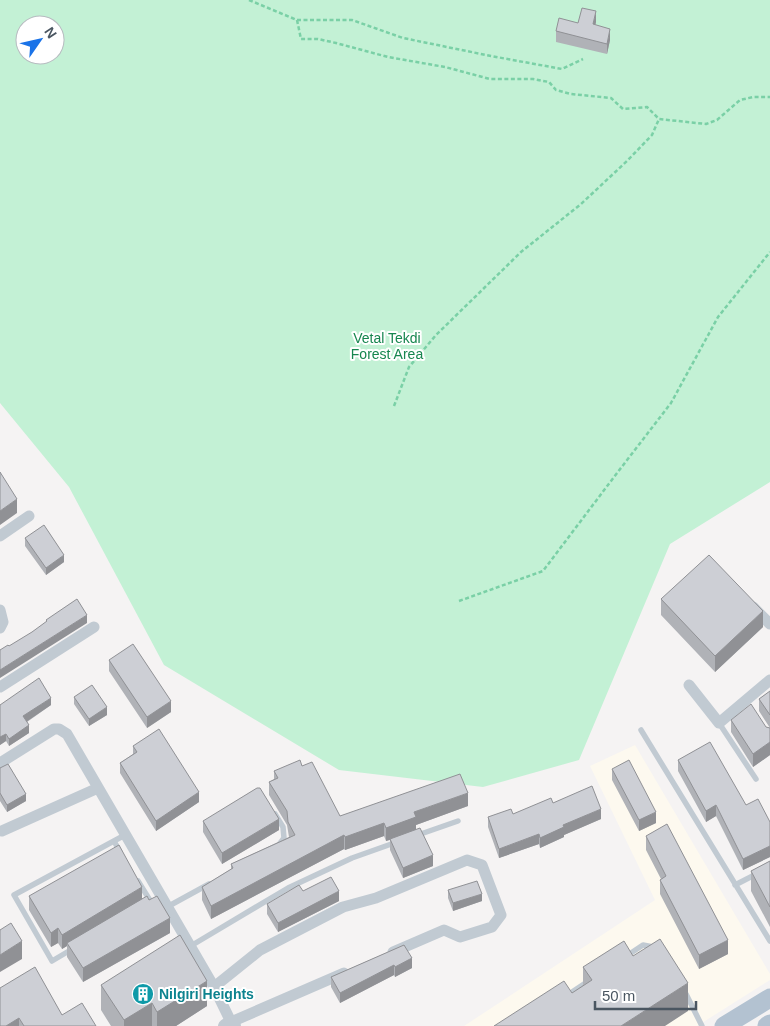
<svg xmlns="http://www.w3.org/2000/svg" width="770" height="1026" viewBox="0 0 770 1026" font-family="Arial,sans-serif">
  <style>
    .commercial { fill: #fdf9ef }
    .green { fill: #c3f1d5; fill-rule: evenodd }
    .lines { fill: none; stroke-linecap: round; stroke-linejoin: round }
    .path { stroke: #7ad0a6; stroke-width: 2.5; stroke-dasharray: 4 2.5; stroke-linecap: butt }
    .service { stroke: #c1cad2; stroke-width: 5.5 }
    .minor { stroke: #c1cad2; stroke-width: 11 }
    .tertiary { stroke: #c1cad2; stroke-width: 14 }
    .primary { stroke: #b3c2d1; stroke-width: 19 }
    .wall { fill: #b0b2b7 }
    .shaded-wall { fill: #909195 }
    .building { fill: #cdcfd5; stroke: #909195 }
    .labels { text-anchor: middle; stroke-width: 4; stroke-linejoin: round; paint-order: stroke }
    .park-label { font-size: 14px; fill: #17864f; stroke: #fff }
    .culture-label { font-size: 14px; font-weight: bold; fill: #0d838f; stroke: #fff; text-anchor: start }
  </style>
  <rect width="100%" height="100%" fill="#f5f3f3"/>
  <path class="commercial" d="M635,745L770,974V980L697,1026H464L655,900L590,766Z"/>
  <path class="green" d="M0,0H770V482L670,544L579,760L483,787L339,770L164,665L69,487L0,403ZM25,25H55V55H25Z"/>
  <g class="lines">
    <path class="path" d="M249,0L297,20H352L403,38L491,56L562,69L583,59
      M297,20L301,39H318L336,43L388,57L445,67L490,79H533L549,82L556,90L571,94L611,98L623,109L647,107L659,119L706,124L717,120L740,100L753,97H770
      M394,406L409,367L436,335L521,252L581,204L627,161L652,135L659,119
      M459,601L543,571L614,477L671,403L718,317L770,252"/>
    <path class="service" d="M719,723L756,779
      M641,730L770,941
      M275,814L283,827L284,838L278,846
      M415,836L458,821
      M114,841L120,852
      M138,881L151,902L149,904
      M735,885L770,867
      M167,907L209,884
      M189,947L288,888L352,858L397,842
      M74,948L52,961L14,895L125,835
      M625,957L643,945L653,947L655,949
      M686,994L702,1026
      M566,996L590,980"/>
    <path class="minor" d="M0,536L29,516
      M753,607L770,624
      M0,610L3,622L0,628
      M689,685L719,723L770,680
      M0,687L94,627
      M0,763L54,729H59L67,734L214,987L231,1022L344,973
      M2,831L98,788
      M214,987L260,950L343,907L376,898L467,860L482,865L501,915L492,927L460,937L444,930L393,952"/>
    <path class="tertiary" d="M225,1026L231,1022L234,1026"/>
    <path class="primary" d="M724,1026L770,998
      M767,1026L770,1024"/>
  </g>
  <path class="wall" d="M596,22L595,25L610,40L607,54L556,42V31L578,23Z
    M25,538L64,562L46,575L25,546Z
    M661,599L763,627L715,672L661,615Z
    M109,660L171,712L147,728L109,671Z
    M770,691V728L759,711V699Z
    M74,697L107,715L89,726L74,704Z
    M0,705H51L27,722L29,733L9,746L6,741L0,745Z
    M731,720L766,727L770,728V755L753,767L731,732Z
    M133,746L199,802L156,831L120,773V763L133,754Z
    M678,760L770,822V857L743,870L716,816L706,822L678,771Z
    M302,766L340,816L468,806L416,825V830L433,866L403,878L390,850V840L386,841L384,836L345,850L344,849L211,919L202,900V887L231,869V864L289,837L287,825L269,795V782L274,779V771Z
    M0,768L26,801L7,812L0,801Z
    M612,769L656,823L639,831L612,780Z
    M553,803L601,819L564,835V837L540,848L539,844L499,858L488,827V817L513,814Z
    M203,821L279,830L222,864L203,832Z
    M646,836L728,954L699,969L660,894V880L661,879L646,850Z
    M770,861V927L751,891V871Z
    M448,890L482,901L453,911L448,898Z
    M303,891L339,901L278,932L267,914V904Z
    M29,896L142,898L170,933L83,982L67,957V946L62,949L58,943L51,947L29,910Z
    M404,945L412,968L395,977L394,975L340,1003L331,987V977Z
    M633,956L688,1011L572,993L583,985V967Z
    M101,985L207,1006L176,1026H111L101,1010Z
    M0,988L62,1015L96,1026H0Z"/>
  <path class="shaded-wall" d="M596,11V22L593,35V24Z
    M610,29V40L607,54V44Z
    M17,499V513L0,525V511Z
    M64,555V562L46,575V568Z
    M763,611V627L715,672V656Z
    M87,615V623L0,678V670Z
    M51,698V705L23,724V716Z
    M171,701V712L147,728V717Z
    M107,707V715L89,726V719Z
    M29,725V733L9,746V739Z
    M6,734V741L0,745V737Z
    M770,742V755L753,767V754Z
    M199,792V802L156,831V821Z
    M468,793V806L416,825V831L386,841V828L414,812Z
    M26,794V801L7,812V805Z
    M716,805V816L706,822V811Z
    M601,809V819L564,835V837L540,848V838L563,825Z
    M656,812V823L639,831V820Z
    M279,819V830L222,864V853Z
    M384,823V836L345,850V837Z
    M539,834V844L499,858V849Z
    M344,835V849L211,919V906Z
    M770,846V857L743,870V859Z
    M433,855V866L403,878V868Z
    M142,887V902L67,943V946L62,949V935Z
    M339,891V901L278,932V923Z
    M482,894V901L453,911V903Z
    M170,918V933L83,982V968Z
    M58,928V943L51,947V933Z
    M728,940V954L699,969V955Z
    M22,941V959L0,972V955Z
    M412,958V968L395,977V967Z
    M394,965V975L340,1003V993Z
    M207,981V1006L176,1026H157V1012Z
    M688,983V1011L665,1026H621Z
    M152,1003V1026H124V1020Z
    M19,1018V1026H6Z"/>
  <path class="building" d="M582,8L596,11L593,24L610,29L607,44L556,31L559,18L578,23Z
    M0,472L17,499L0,511Z
    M44,525L64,555L46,568L25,538Z
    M709,555L763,611L715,656L661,599Z
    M77,599L87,615L0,670V650L8,645L9,646L32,632L47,621L46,620Z
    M133,644L171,701L147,717L109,660Z
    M39,678L51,698L23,716L29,725L9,739L6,734L0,737V705Z
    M92,685L107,707L89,719L74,697Z
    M770,691V715L759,699Z
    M751,704L766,727L770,728V742L753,754L731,720Z
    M159,729L199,792L156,821L120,763L137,752L133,746Z
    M710,742L746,805L758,799L770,822V846L743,859L716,805L706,811L678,760Z
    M300,760L302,766L312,762L340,816L460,774L468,793L414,812L416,817L386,828L384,823L345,837L344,835L211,906L202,887L233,868L231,864L295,835L288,822L287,811L269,782L278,778L274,771Z
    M629,760L656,812L639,820L612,769Z
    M8,764L26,794L7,805L0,793V768Z
    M592,786L601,809L563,825L564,827L540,838L539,834L499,849L488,817L511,809L513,814L551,798L553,803Z
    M257,788H260L279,819L222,853L203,821Z
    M667,824L728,940L699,955L660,880L666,876L646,836Z
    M420,828L433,855L403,868L390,839Z
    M119,845L142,887L62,935L58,928L51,933L29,896Z
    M770,861V907L751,871Z
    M331,877L339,891L278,923L267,904L299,885L303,891Z
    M477,881L482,894L453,903L448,890Z
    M147,896L149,900L157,896L170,918L83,968L67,943Z
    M11,923L22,941L0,955V930Z
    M180,935L207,981L157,1012L152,1003L124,1020L101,985Z
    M660,939L688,983L621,1026H494L564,981L572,993L592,980L583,967L624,941L633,956Z
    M404,945L412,958L395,967L394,965L340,993L331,977Z
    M35,967L62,1015L82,1003L96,1026H24L19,1018L6,1026H0V988Z"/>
  <defs>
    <g id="building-disc" transform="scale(1.125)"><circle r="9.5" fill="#0f9aa8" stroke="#fff"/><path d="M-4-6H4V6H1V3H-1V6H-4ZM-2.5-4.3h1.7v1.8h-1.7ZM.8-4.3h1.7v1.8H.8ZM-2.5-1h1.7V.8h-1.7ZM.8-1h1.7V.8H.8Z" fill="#fff"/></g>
  </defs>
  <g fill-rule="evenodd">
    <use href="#building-disc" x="143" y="994"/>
  </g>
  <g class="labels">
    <g class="park-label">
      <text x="387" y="343">Vetal Tekdi<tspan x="387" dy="16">Forest Area</tspan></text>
    </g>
    <g class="culture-label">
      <text x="159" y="999">Nilgiri Heights</text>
    </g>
  </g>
  <g transform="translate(40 40) rotate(56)"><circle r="24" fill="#ffffff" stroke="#b7bbc0"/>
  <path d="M0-4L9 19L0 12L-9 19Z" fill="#1a73e8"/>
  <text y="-8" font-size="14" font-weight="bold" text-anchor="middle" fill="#4a5661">N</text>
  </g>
  <path d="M595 1001v8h101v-8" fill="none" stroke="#4a5661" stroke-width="2.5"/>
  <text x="602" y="1001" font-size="15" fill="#4a5661" stroke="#ffffff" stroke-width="4" paint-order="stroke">50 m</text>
</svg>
